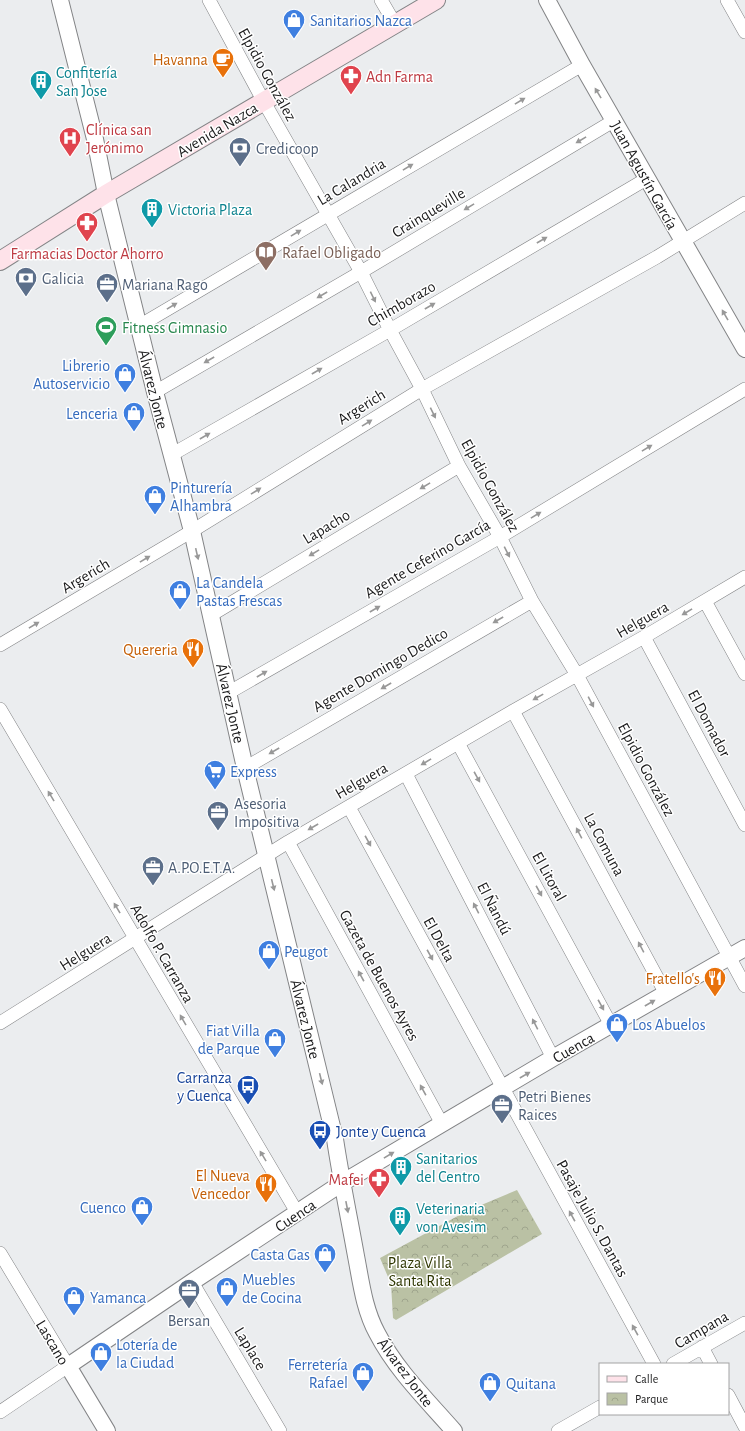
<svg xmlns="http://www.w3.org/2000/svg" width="745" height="1431" viewBox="0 0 745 1431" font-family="'Alegreya Sans',sans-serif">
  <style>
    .park { fill: url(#park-crowns) }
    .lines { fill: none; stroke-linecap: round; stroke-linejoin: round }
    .minor-casing { stroke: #838486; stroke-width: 14 }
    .tertiary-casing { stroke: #838486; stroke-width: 18 }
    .secondary-casing { stroke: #838486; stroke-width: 20 }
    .minor { stroke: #fff; stroke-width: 13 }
    .tertiary { stroke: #fff; stroke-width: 16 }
    .secondary { stroke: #fee2e9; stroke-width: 18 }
    .oneway { fill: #989898 }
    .labels { text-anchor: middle; stroke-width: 3; stroke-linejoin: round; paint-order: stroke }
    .shop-label { font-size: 16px; fill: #366cbe; stroke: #fff; text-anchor: start }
    .food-label { font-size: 16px; fill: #c56008; stroke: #fff; text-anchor: end }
    .culture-label { font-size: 16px; fill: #0d838f; stroke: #fff; text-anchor: start }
    .street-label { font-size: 16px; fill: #1a1a1b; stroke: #fff }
    .health-label { font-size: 16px; fill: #be3a42; stroke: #fff; text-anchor: start }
    .service-label { font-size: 16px; fill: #4e5e75; stroke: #fff; text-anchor: start }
    .education-label { font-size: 16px; fill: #785e54; stroke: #fff; text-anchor: start }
    .leisure-label { font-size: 16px; fill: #27864d; stroke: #fff; text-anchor: start }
    .transit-label { font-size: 16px; fill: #164399; stroke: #fff; text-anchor: end }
    .park-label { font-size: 16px; fill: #2e3600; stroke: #fff }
  </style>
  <defs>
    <pattern id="park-crowns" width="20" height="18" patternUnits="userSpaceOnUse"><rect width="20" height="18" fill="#bac1a4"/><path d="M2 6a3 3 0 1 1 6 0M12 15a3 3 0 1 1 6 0" fill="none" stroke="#9fa58d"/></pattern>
  </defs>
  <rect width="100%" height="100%" fill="#ebedef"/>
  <path class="park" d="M517,1190L542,1234L396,1320L393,1318L391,1284L380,1258L467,1211Z"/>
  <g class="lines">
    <g class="minor-casing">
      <path id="minor" d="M209,0L264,102L361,272L390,330L422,389L459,466L500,537L532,601L577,675L745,986
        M381,0L395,24
        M727,0L745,32
        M139,326L582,65
        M155,392L361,272L615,120
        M171,455L390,330L648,178
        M705,601L745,674
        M211,615L459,466
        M644,637L745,825
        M0,645L192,531L422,389L657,257L745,203
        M228,693L500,537L745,389
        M0,709L298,1214
        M513,711L666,994
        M458,743L611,1025
        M245,768L532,601
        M406,774L553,1058
        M349,807L654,1364
        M288,842L442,1124
        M0,1023L288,842L513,711L644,637L745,577
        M0,1253L68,1366L0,1412
        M192,1282L280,1431
        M702,1347L711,1364
        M673,1364L745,1323
        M728,1395L745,1427
        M558,1431L600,1407"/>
    </g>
    <g class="tertiary-casing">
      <path id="tertiary" d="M60,0L95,139L106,194L155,392L192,531L245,768L335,1139C341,1179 349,1217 356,1256C361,1282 364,1309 377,1333C396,1370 427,1400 454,1431
        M547,0L582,65L745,349
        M107,1431L68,1366L192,1282L342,1183L553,1058L745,948"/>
    </g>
    <g class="secondary-casing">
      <path id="secondary" d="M0,261L106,194L436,0"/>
    </g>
    <use href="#minor" class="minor"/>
    <use href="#tertiary" class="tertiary"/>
    <use href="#secondary" class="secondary"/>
  </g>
  <defs><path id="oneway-solid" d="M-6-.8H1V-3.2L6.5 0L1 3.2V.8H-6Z"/></defs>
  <g class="oneway">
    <use href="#oneway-solid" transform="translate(598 93) rotate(-121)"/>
    <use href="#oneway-solid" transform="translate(520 101) rotate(-31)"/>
    <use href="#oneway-solid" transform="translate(581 140) rotate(149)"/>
    <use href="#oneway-solid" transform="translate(408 167) rotate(-31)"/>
    <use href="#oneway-solid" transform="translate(469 207) rotate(149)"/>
    <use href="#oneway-solid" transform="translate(296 233) rotate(-31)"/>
    <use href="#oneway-solid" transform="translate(542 240) rotate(-30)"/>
    <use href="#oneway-solid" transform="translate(322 295) rotate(150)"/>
    <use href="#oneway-solid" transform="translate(373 297) rotate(64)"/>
    <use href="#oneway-solid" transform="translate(172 306) rotate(-31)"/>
    <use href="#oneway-solid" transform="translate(430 306) rotate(-30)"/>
    <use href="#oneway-solid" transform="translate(725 315) rotate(-120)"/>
    <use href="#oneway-solid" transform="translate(209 360) rotate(150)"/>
    <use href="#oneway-solid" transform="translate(317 371) rotate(-30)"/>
    <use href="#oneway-solid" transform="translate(433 413) rotate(64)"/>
    <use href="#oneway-solid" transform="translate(367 423) rotate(-32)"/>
    <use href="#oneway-solid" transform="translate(205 436) rotate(-30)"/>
    <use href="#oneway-solid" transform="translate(647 448) rotate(-31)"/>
    <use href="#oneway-solid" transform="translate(425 486) rotate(149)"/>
    <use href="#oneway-solid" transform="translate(256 491) rotate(-32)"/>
    <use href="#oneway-solid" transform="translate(536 515) rotate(-31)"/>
    <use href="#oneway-solid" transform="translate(507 552) rotate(63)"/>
    <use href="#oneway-solid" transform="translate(314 553) rotate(149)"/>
    <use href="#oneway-solid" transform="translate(197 554) rotate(77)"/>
    <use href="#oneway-solid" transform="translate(145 559) rotate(-31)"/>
    <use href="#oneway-solid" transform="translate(375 609) rotate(-30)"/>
    <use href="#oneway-solid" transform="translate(687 612) rotate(149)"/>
    <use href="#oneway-solid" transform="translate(498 620) rotate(150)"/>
    <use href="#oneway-solid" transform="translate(34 625) rotate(-31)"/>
    <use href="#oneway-solid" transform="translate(262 674) rotate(-30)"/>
    <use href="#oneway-solid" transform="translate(386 686) rotate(150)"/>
    <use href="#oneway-solid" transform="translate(538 697) rotate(151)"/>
    <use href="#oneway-solid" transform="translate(591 702) rotate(62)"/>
    <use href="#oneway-solid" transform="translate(274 751) rotate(150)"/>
    <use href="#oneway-solid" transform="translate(426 762) rotate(149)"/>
    <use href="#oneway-solid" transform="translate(477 777) rotate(61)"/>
    <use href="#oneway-solid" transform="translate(51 796) rotate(-121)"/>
    <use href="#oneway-solid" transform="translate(313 827) rotate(150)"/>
    <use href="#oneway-solid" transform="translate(579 833) rotate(-118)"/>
    <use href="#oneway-solid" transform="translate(368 841) rotate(61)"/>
    <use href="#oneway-solid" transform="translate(273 885) rotate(76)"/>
    <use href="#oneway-solid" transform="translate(539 891) rotate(61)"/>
    <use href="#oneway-solid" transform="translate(117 908) rotate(-121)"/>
    <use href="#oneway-solid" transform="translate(476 908) rotate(-117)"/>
    <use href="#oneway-solid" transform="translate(641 947) rotate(-118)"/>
    <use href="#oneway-solid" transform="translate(430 955) rotate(61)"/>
    <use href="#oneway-solid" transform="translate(361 976) rotate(-119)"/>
    <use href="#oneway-solid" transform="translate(650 1003) rotate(-30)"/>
    <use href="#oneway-solid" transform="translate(601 1005) rotate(61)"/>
    <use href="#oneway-solid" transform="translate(183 1020) rotate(-120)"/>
    <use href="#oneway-solid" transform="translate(535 1024) rotate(-117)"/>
    <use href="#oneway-solid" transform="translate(525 1075) rotate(-30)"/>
    <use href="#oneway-solid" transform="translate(321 1079) rotate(76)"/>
    <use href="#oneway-solid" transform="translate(423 1090) rotate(-119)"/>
    <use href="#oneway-solid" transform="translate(389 1155) rotate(-31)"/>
    <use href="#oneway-solid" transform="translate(263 1156) rotate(-121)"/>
    <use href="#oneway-solid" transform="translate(347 1207) rotate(79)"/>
    <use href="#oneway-solid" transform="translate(572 1216) rotate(-119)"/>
    <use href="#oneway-solid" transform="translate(635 1330) rotate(-119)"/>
  </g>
  <defs>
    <g id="shop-pin" transform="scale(1.15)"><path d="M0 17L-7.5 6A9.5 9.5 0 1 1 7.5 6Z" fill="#3f7fe0" stroke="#fff"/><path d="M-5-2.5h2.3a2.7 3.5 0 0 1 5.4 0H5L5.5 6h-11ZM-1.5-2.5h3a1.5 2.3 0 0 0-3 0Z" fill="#fff"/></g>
    <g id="cafe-pin" transform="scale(1.15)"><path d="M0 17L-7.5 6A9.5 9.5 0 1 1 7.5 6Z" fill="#e8710a" stroke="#fff"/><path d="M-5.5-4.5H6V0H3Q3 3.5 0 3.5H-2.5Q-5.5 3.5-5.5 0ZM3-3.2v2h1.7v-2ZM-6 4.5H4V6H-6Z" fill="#fff"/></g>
    <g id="pharmacy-pin" transform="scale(1.15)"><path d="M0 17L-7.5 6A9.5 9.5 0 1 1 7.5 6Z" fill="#e0444e" stroke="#fff"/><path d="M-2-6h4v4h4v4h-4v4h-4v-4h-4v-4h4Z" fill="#fff"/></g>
    <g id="building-pin" transform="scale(1.15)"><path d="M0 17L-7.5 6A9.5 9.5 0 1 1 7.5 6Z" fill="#0f9aa8" stroke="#fff"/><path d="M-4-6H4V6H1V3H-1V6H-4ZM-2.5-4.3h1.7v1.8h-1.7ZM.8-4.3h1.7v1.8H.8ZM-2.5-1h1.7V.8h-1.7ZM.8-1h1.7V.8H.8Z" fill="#fff"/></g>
    <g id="hospital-pin" transform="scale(1.15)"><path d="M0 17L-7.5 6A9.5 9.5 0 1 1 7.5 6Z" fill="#e0444e" stroke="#fff"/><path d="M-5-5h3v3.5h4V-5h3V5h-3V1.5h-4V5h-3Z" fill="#fff"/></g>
    <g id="bank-pin" transform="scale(1.15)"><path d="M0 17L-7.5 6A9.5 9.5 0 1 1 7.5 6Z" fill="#5c6f8a" stroke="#fff"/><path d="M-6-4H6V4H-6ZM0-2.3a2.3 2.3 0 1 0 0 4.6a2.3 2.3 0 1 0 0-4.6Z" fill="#fff"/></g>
    <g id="library-pin" transform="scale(1.15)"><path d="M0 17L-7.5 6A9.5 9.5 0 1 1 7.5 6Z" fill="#8d6e63" stroke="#fff"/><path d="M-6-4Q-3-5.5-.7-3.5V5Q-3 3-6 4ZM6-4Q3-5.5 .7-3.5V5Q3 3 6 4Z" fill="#fff"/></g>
    <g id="office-pin" transform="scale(1.15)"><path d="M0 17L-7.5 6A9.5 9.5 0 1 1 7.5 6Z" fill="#5c6f8a" stroke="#fff"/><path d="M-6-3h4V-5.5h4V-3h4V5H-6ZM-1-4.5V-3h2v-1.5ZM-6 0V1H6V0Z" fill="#fff"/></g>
    <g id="stadium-pin" transform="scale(1.15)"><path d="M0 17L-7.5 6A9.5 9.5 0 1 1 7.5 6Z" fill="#2e9e5b" stroke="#fff"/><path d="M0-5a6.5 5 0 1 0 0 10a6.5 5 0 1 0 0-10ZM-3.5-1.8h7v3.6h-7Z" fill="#fff"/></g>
    <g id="restaurant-pin" transform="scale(1.15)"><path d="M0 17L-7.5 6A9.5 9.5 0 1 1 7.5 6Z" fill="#e8710a" stroke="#fff"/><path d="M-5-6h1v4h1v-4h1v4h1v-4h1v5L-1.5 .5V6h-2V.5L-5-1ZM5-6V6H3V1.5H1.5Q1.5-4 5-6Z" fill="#fff"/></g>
    <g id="supermarket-pin" transform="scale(1.15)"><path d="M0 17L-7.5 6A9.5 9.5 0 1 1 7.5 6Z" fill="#3f7fe0" stroke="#fff"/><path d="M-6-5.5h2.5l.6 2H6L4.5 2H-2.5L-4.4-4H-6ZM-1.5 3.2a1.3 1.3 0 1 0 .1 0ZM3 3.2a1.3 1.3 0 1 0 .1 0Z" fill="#fff"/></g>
    <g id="bus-pin" transform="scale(1.15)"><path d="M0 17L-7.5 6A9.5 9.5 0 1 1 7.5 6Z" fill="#1a4fb4" stroke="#fff"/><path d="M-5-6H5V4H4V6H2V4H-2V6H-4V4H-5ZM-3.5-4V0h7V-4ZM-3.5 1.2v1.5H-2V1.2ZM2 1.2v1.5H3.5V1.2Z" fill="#fff"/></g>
  </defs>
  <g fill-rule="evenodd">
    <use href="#shop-pin" x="294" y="20"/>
    <use href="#cafe-pin" x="223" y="59"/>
    <use href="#pharmacy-pin" x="351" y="76"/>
    <use href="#building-pin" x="41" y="81"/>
    <use href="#hospital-pin" x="70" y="138"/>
    <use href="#bank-pin" x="240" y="148"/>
    <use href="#building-pin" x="152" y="209"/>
    <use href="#pharmacy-pin" x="87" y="223"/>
    <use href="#library-pin" x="266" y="252"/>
    <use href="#bank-pin" x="26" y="278"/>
    <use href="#office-pin" x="107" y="284"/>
    <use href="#stadium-pin" x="106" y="327"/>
    <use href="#shop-pin" x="125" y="374"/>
    <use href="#shop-pin" x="134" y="413"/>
    <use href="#shop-pin" x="155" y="496"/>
    <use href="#shop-pin" x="180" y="591"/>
    <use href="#restaurant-pin" x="193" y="649"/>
    <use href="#supermarket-pin" x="215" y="771"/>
    <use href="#office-pin" x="218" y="812"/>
    <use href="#office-pin" x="153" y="867"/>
    <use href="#shop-pin" x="269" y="951"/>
    <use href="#restaurant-pin" x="715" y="978"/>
    <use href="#shop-pin" x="617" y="1024"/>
    <use href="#shop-pin" x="275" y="1039"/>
    <use href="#bus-pin" x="248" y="1086"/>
    <use href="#office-pin" x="502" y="1105"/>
    <use href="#bus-pin" x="320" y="1131"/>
    <use href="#building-pin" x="401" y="1167"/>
    <use href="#pharmacy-pin" x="379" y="1179"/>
    <use href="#restaurant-pin" x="266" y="1184"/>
    <use href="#shop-pin" x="142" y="1207"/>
    <use href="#building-pin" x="400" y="1217"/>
    <use href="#shop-pin" x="325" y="1254"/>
    <use href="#shop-pin" x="227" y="1288"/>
    <use href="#office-pin" x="189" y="1290"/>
    <use href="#shop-pin" x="74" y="1297"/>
    <use href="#shop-pin" x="101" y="1353"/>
    <use href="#shop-pin" x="363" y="1373"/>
    <use href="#shop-pin" x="490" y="1383"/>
  </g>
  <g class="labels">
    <g class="shop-label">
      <text x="310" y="26">Sanitarios Nazca</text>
      <text x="110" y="371" text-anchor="end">Librerio<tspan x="110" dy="18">Autoservicio</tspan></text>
      <text x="118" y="419" text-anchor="end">Lenceria</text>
      <text x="170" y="493">Pinturería<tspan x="170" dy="18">Alhambra</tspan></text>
      <text x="196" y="588">La Candela<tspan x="196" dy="18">Pastas Frescas</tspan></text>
      <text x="230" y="777">Express</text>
      <text x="284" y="957">Peugot</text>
      <text x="632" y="1030">Los Abuelos</text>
      <text x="260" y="1036" text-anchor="end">Fiat Villa<tspan x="260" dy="18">de Parque</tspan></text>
      <text x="126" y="1213" text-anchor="end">Cuenco</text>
      <text x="310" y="1260" text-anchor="end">Casta Gas</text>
      <text x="242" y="1285">Muebles<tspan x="242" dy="18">de Cocina</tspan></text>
      <text x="90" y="1303">Yamanca</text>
      <text x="116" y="1350">Lotería de<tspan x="116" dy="18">la Ciudad</tspan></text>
      <text x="348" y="1370" text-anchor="end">Ferretería<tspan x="348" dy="18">Rafael</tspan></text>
      <text x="506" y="1389">Quitana</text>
    </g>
    <g class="food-label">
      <text x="208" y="65">Havanna</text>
      <text x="178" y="655">Quereria</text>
      <text x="700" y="984">Fratello's</text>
      <text x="250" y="1181">El Nueva<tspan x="250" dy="18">Vencedor</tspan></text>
    </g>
    <g class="culture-label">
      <text x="56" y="78">Confitería<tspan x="56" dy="18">San Jose</tspan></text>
      <text x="168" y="215">Victoria Plaza</text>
      <text x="416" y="1164">Sanitarios<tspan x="416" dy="18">del Centro</tspan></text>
      <text x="416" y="1214">Veterinaria<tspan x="416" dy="18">von Avesim</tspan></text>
    </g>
    <g class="street-label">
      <text transform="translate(268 74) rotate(61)" y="6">Elpidio González</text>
      <text transform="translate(217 129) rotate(-31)" y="6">Avenida Nazca</text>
      <text transform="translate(645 175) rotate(61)" y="6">Juan Agustín García</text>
      <text transform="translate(351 181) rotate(-31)" y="6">La Calandria</text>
      <text transform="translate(428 212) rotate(-31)" y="6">Crainqueville</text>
      <text transform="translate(401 303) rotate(-30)" y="6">Chimborazo</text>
      <text transform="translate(154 389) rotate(76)" y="6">Álvarez Jonte</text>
      <text transform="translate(361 406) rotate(-32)" y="6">Argerich</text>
      <text transform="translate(491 485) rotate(61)" y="6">Elpidio González</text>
      <text transform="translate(326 526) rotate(-31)" y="6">Lapacho</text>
      <text transform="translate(427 558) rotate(-30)" y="6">Agente Ceferino García</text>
      <text transform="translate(85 575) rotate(-31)" y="6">Argerich</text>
      <text transform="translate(642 619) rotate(-30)" y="6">Helguera</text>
      <text transform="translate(380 669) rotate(-30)" y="6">Agente Domingo Dedico</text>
      <text transform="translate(231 703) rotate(77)" y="6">Álvarez Jonte</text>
      <text transform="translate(710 723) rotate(62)" y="6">El Domador</text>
      <text transform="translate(647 769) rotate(62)" y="6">Elpidio González</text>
      <text transform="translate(361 780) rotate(-30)" y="6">Helguera</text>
      <text transform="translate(605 844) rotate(62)" y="6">La Comuna</text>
      <text transform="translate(550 876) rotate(61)" y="6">El Litoral</text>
      <text transform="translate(495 908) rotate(63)" y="6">El Ñandú</text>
      <text transform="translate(440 939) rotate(61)" y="6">El Delta</text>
      <text transform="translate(85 951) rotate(-32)" y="6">Helguera</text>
      <text transform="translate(163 953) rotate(60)" y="6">Adolfo P. Carranza</text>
      <text transform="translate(380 975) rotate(61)" y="6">Gazeta de Buenos Ayres</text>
      <text transform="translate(306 1019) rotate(76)" y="6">Álvarez Jonte</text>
      <text transform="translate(573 1047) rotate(-30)" y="6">Cuenca</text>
      <text transform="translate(295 1215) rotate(-34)" y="6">Cuenca</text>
      <text transform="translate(593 1218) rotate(61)" y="6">Pasaje Julio S. Dantas</text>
      <text transform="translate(701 1329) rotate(-30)" y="6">Campana</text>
      <text transform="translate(53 1342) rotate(59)" y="6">Lascano</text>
      <text transform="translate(251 1348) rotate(59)" y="6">Laplace</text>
      <text transform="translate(406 1372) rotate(53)" y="6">Álvarez Jonte</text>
    </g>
    <g class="health-label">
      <text x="366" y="82">Adn Farma</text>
      <text x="86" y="135">Clínica san<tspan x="86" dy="18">Jerónimo</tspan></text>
      <text x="87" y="259" text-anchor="middle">Farmacias Doctor Ahorro</text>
      <text x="364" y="1185" text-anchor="end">Mafei</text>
    </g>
    <g class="service-label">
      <text x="256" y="154">Credicoop</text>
      <text x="42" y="284">Galicia</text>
      <text x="122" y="290">Mariana Rago</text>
      <text x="234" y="809">Asesoria<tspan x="234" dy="18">Impositiva</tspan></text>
      <text x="168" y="873">A.P.O.E.T.A.</text>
      <text x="518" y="1102">Petri Bienes<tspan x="518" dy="18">Raices</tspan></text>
      <text x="189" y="1326" text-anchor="middle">Bersan</text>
    </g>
    <g class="education-label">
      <text x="282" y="258">Rafael Obligado</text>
    </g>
    <g class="leisure-label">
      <text x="122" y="333">Fitness Gimnasio</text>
    </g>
    <g class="transit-label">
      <text x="232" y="1083">Carranza<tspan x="232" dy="18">y Cuenca</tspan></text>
      <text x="336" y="1137" text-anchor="start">Jonte y Cuenca</text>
    </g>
    <g class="park-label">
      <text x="420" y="1268">Plaza Villa<tspan x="420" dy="18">Santa Rita</tspan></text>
    </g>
  </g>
  <rect x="599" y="1363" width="130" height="52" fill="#ffffff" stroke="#a3a3a4"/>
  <rect x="607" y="1376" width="20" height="6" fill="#fee2e9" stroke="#a3a3a4"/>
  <text x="635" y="1383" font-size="12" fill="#1a1a1b">Calle</text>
  <rect x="607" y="1393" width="20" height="12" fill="url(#park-crowns)" stroke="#a3a3a4"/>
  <text x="635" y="1403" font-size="12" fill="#1a1a1b">Parque</text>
</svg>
